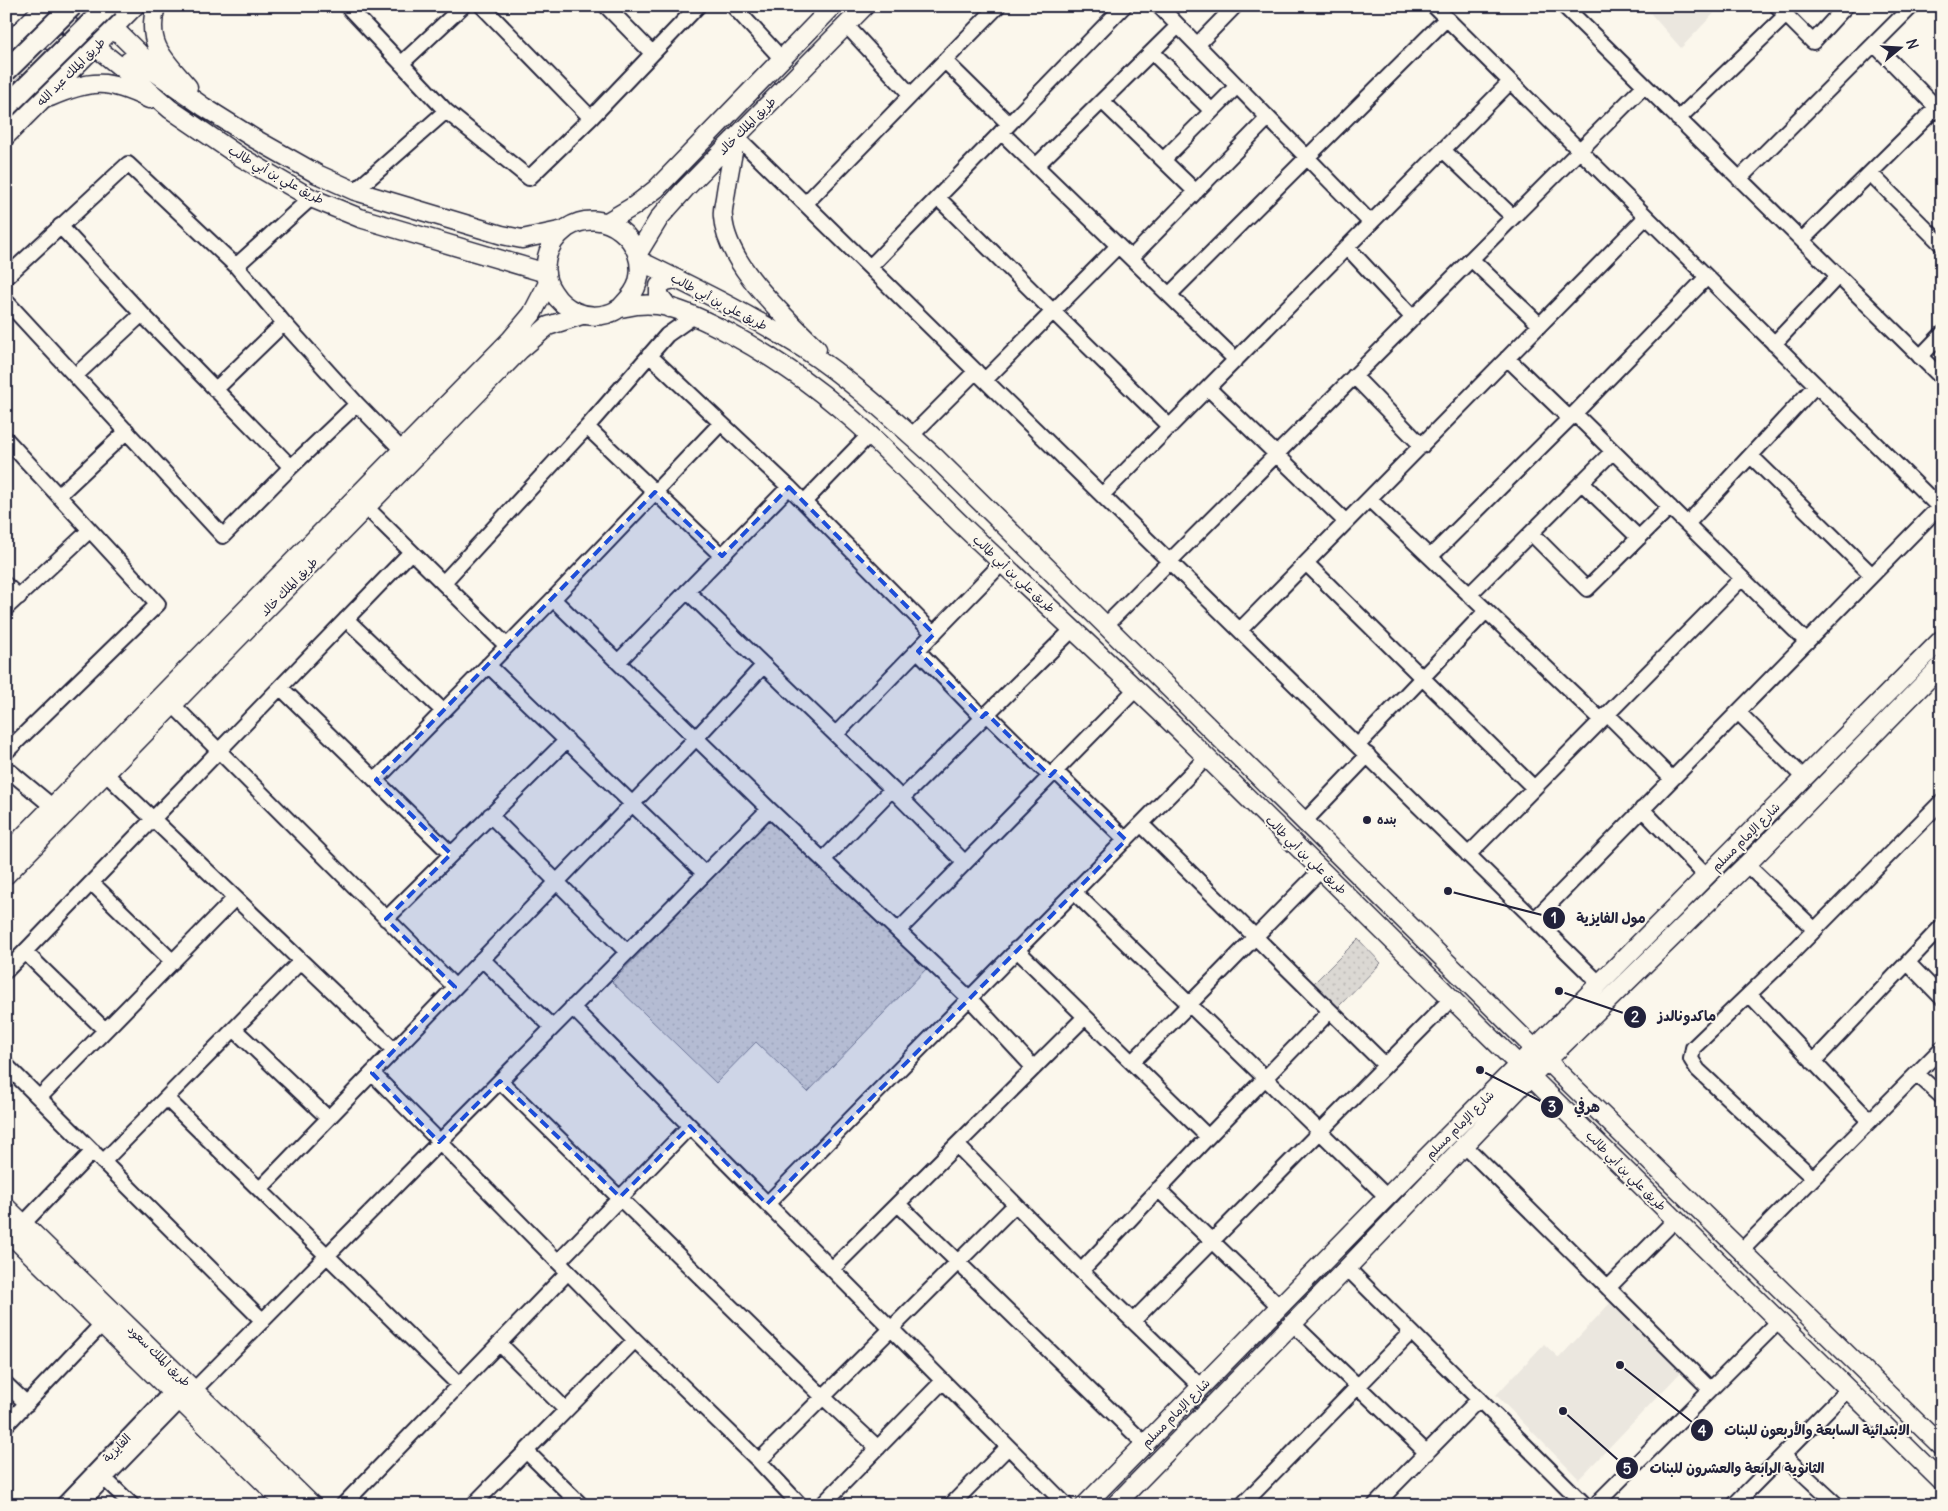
<svg xmlns="http://www.w3.org/2000/svg" width="1948" height="1511" viewBox="0 0 1948 1511" font-family="Delius,'Playpen Sans Arabic',sans-serif">
  <style>
    .built { fill: #ebe7df }
    .park { fill: url(#park-dots); stroke: #7e7d87 }
    .lines { fill: none; stroke-linecap: round; stroke-linejoin: round }
    .minor-casing { stroke: #22223b; stroke-width: 18 }
    .major-casing { stroke: #22223b; stroke-width: 21 }
    .minor { stroke: #fbf7ec; stroke-width: 14 }
    .major { stroke: #fbf7ec; stroke-width: 18 }
    .highway-bridge-casing { stroke: #22223b; stroke-width: 24; stroke-linecap: butt }
    .highway-bridge { stroke: #fbf7ec; stroke-width: 20 }
    .marked { fill: #1d4ed8; fill-opacity: 0.2; stroke: #1d4ed8; stroke-width: 4; stroke-dasharray: 10 6; stroke-linejoin: round }
    .poi-dot { fill: #22223b; stroke: #fbf7ec; stroke-width: 2 }
    .labels { text-anchor: middle; stroke-width: 4; stroke-linejoin: round; paint-order: stroke }
    .street-label { font-size: 12px; fill: #22223b; stroke: #fbf7ec }
    .poi-label { font-size: 12px; font-weight: bold; fill: #22223b; stroke: #fbf7ec; text-anchor: start }
    .leader { fill: none; stroke: #22223b; stroke-width: 2 }
    .callout-dot { fill: #22223b; stroke: #fbf7ec; stroke-width: 2 }
    .mark-label { font-size: 15px; text-anchor: middle; font-weight: bold; fill: #fff }
    .callout-label { font-size: 14px; text-anchor: middle; font-weight: bold; fill: #22223b; stroke: #fbf7ec; stroke-width: 4; stroke-linejoin: round; paint-order: stroke }
  </style>
  <defs>
    <pattern id="park-dots" width="8" height="8" patternUnits="userSpaceOnUse" patternTransform="scale(1.25)"><rect width="8" height="8" fill="#dbd8d3"/><path d="M2 2h.1M6 6h.1" fill="none" stroke="#bcb9b6" stroke-width="1.8" stroke-linecap="round"/></pattern>
  </defs>
  <rect width="100%" height="100%" fill="#fbf7ec"/>
  <filter id="ink" filterUnits="userSpaceOnUse"><feTurbulence type="fractalNoise" baseFrequency=".02" numOctaves="2"/><feDisplacementMap in="SourceGraphic" scale="10" xChannelSelector="R" yChannelSelector="G"/><feConvolveMatrix kernelMatrix="1 2 1 2 8 2 1 2 1" color-interpolation-filters="sRGB"/></filter>
  <g filter="url(#ink)">
    <path class="built" d="M1644,6H1721L1681,48Z
      M1612,1301L1681,1372L1579,1479L1496,1395L1544,1344L1559,1358Z"/>
    <path class="park" d="M771,816L928,967L808,1092L756,1042L716,1083L612,982Z
      M1358,939L1381,963L1338,1007L1314,983Z"/>
    <g class="lines">
      <g class="minor-casing">
        <path id="minor" d="M347,6L446,111L529,178L591,118L698,6
          M482,6L591,118
          M606,6L652,53
          M733,6L781,58
          M1159,6L1371,223
          M1434,6L1942,510
          M1564,6L1942,378
          M1786,15L1813,42L1846,6
          M846,25L911,95
          M1874,44L1942,113
          M1197,45L1235,6
          M1152,52L1212,111
          M945,61L1009,124
          M402,63L463,6
          M1102,101L1196,192
          M1678,119L1786,15L1777,6
          M1001,132L1236,360
          M736,136L1600,984
          M1443,150L1513,217
          M1163,160L1237,86
          M1036,166L1178,26
          M1870,173L1942,245
          M1739,179L1912,6
          M355,191L446,111
          M938,198L1170,427
          M805,204L998,6
          M60,226L142,314L291,467
          M1802,240L1937,107
          M1347,247L1413,318
          M1131,258L1268,118
          M1471,259L1540,325
          M236,266L311,198
          M870,267L1124,6
          M6,277L128,164L236,266L284,323L357,404L291,467L223,536L6,301
          M1169,295L1446,19
          M1774,344L1838,276
          M649,355L789,487L934,634
          M1920,357L1942,334
          M1507,358L1566,415L1577,416L1807,642
          M75,376L142,314
          M1354,376L1422,446
          M985,380L1118,246
          M1208,388L1346,522
          M215,390L284,323
          M357,404L402,450
          M587,427L722,556
          M911,436L976,371
          M6,439L90,530L6,608
          M1751,456L1872,575
          M1582,483L1639,538
          M59,495L127,431
          M1102,495L1510,82
          M1369,499L1601,720
          M804,502L869,435
          M367,508L507,646
          M1687,524L1816,385
          M1531,533L1587,589L1670,507
          M1430,557L1572,416L1707,277
          M1306,563L1534,788
          M443,583L587,427L667,335L694,316
          M6,585L19,597
          M687,591L892,789L965,863
          M1469,595L1613,451
          M553,599L769,809L969,998L1034,1068
          M346,619L443,711
          M1106,625L1644,86
          M1240,630L1646,217
          M918,651L982,717
          M618,662L789,487
          M488,665L704,873
          M281,688L451,854
          M173,705L455,987
          M1738,712L1804,778
          M986,713L1050,776
          M1607,714L1672,779
          M836,734L1002,563
          M1358,745L1486,611
          M6,752L158,604L90,530
          M6,768L53,807
          M1055,771L1126,840
          M106,774L394,1050
          M376,780L553,599L721,423
          M902,798L1073,629
          M1642,809L1707,877
          M490,815L627,952
          M1305,821L1368,755
          M1141,824L1385,1065
          M1468,855L1742,578
          M823,860L892,789
          M1746,864L1815,930
          M92,883L173,962
          M1074,892L1387,1197
          M386,919L567,740
          M1534,920L1939,507
          M898,931L1136,689
          M1016,949L1208,1137
          M25,952L105,1030
          M482,959L552,1027
          M1908,963L1942,998
          M6,971L411,552
          M1749,994L1870,1121
          M572,1007L1066,1505
          M234,1029L328,1118
          M1132,1062C1196,999 1257,934 1321,870
          M1813,1062L1942,926
          M6,1065L263,1321
          M372,1073L635,1340L759,1461L800,1505
          M1917,1074L1942,1097
          M500,1081L822,1396L878,1448
          M39,1098L235,898
          M166,1098L459,1385
          M957,1145L1081,1271L1201,1387
          M1465,1146L1710,1389
          M103,1162L301,961
          M1813,1178L1698,1070L1691,1059L1693,1048L1793,952L1942,801
          M260,1189L696,738L764,665
          M1158,1189L1280,1307
          M767,1204L1206,758
          M898,1204L1145,1444
          M23,1224L93,1151
          M1741,1251L1942,1048
          M558,1262L690,1126
          M1347,1268L1585,1505
          M832,1269L1085,1017
          M1081,1271L1208,1137L1330,1011
          M1608,1288L1675,1220
          M1133,1321L1452,998
          M1292,1323L1427,1453
          M499,1343L566,1410
          M6,1384L27,1404
          M194,1390L769,809
          M6,1425L103,1323
          M526,1451L581,1505
          M1783,1455L1837,1505
          M759,1461L1015,1205
          M104,1478L132,1505
          M63,1505L172,1391
          M79,1505L181,1400
          M343,1505L568,1272
          M473,1505L635,1340
          M822,1505L943,1381
          M951,1505L1008,1447
          M1242,1505L1411,1332
          M1375,1505L1479,1399
          M1595,1505L1778,1322
          M1734,1505L1847,1390"/>
      </g>
      <g class="major-casing">
        <path id="major" d="M45,6L134,78
          M91,6L149,63
          M156,6C145,45 165,60 188,87
          M6,46L45,6
          M6,53L37,36L58,43L64,63
          M50,97C92,79 108,79 149,99
          M6,136L135,6
          M736,137C732,157 728,177 725,198C724,204 722,211 723,217C726,265 785,316 817,349
          M607,222L634,206L656,189L833,6
          M638,253L660,217L685,189L865,6
          M640,261C695,288 751,315 804,349C851,380 893,419 935,457L1547,1061L1942,1447
          M546,273L360,218L311,198L239,156L170,109L138,81L128,67L129,61L135,58L204,107L255,139L317,174L355,191L502,235L522,239L564,230
          M621,307C628,299 635,293 638,282C649,241 604,204 567,228C556,236 548,248 546,262C544,273 547,283 553,292C564,310 586,320 607,314C623,309 610,310 626,307C639,304 655,304 668,307C704,316 757,348 788,369C856,414 909,475 967,530C1041,600 1115,668 1188,739C1440,986 1690,1236 1942,1482
          M669,308L659,295V286L666,281L676,279
          M6,854L511,339L532,314L548,283
          M6,875L520,350L548,326L582,315
          M6,1207L312,1505
          M6,1230L287,1505
          M1085,1505L1387,1197L1942,639
          M1115,1505L1347,1268L1531,1076L1754,857L1942,665"/>
      </g>
      <use href="#minor" class="minor"/>
      <use href="#major" class="major"/>
      <g class="highway-bridge-casing">
        <path id="highway-bridge" d="M6,71L72,6
          M6,107L108,6"/>
      </g>
      <use href="#highway-bridge" class="highway-bridge"/>
    </g>
  </g>
  <path class="marked" d="M789,487L934,634L918,651L982,717L986,713L1050,776L1055,771L1126,840L767,1204L690,1126L620,1197L500,1081L439,1142L372,1073L455,987L386,919L451,854L376,780L655,492L722,556Z"/>
  <circle class="poi-dot" cx="1367" cy="820" r="5"/>
  <g class="labels">
    <g class="street-label">
      <text transform="translate(71 72) rotate(-45)" y="4">طريق الملك عبد الله</text>
      <text transform="translate(747 126) rotate(-45)" y="4">طريق الملك خالد</text>
      <text transform="translate(276 175) rotate(29)" y="4">طريق علي بن أبي طالب</text>
      <text transform="translate(719 302) rotate(28)" y="4">طريق علي بن أبي طالب</text>
      <text transform="translate(1014 574) rotate(43)" y="4">طريق علي بن أبي طالب</text>
      <text transform="translate(289 587) rotate(-46)" y="4">طريق الملك خالد</text>
      <text transform="translate(1746 837) rotate(-45)" y="4">شارع الإمام مسلم</text>
      <text transform="translate(1306 855) rotate(44)" y="4">طريق علي بن أبي طالب</text>
      <text transform="translate(1460 1125) rotate(-45)" y="4">شارع الإمام مسلم</text>
      <text transform="translate(1626 1171) rotate(45)" y="4">طريق علي بن أبي طالب</text>
      <text transform="translate(159 1356) rotate(44)" y="4">طريق الملك سعود</text>
      <text transform="translate(1176 1413) rotate(-45)" y="4">شارع الإمام مسلم</text>
      <text transform="translate(117 1448) rotate(-46)" y="4">الفايزية</text>
    </g>
    <g class="poi-label">
      <text x="1377" y="824">بنده</text>
    </g>
  </g>
  <path class="leader" d="M1448 891L1554 918M1559 991L1635 1017M1480 1070L1552 1107M1620 1365L1702 1430M1563 1411L1627 1468"/>
  <g class="callout-dot">
    <circle cx="1448" cy="891" r="5"/>
    <circle cx="1559" cy="991" r="5"/>
    <circle cx="1480" cy="1070" r="5"/>
    <circle cx="1620" cy="1365" r="5"/>
    <circle cx="1563" cy="1411" r="5"/>
    <circle cx="1554" cy="918" r="12"/>
    <circle cx="1635" cy="1017" r="12"/>
    <circle cx="1552" cy="1107" r="12"/>
    <circle cx="1702" cy="1430" r="12"/>
    <circle cx="1627" cy="1468" r="12"/>
  </g>
  <g class="mark-label">
    <text x="1554" y="923">1</text>
    <text x="1635" y="1022">2</text>
    <text x="1552" y="1112">3</text>
    <text x="1702" y="1436">4</text>
    <text x="1627" y="1474">5</text>
  </g>
  <g class="callout-label">
    <text x="1611" y="923">مول الفايزية</text>
    <text x="1687" y="1021">ماكدونالدز</text>
    <text x="1587" y="1112">هرفي</text>
    <text x="1817" y="1435">الابتدائية السابعة والأربعون للبنات</text>
    <text x="1737" y="1473">الثانوية الرابعة والعشرون للبنات</text>
  </g>
  <rect width="1948" height="1511" fill="none" stroke="#fbf7ec" stroke-width="25"/>
  <rect x="12" y="12" width="1923" height="1486" fill="none" stroke="#22223b" stroke-width="2" filter="url(#ink)"/>
  <g transform="translate(1900 48) rotate(72)" stroke="#fbf7ec" stroke-width="4" paint-order="stroke">
  <path d="M0-4L9 19L0 12L-9 19Z" fill="#22223b"/>
  <text y="-8" font-size="14" font-weight="bold" text-anchor="middle" fill="#22223b">N</text>
  </g>
</svg>
